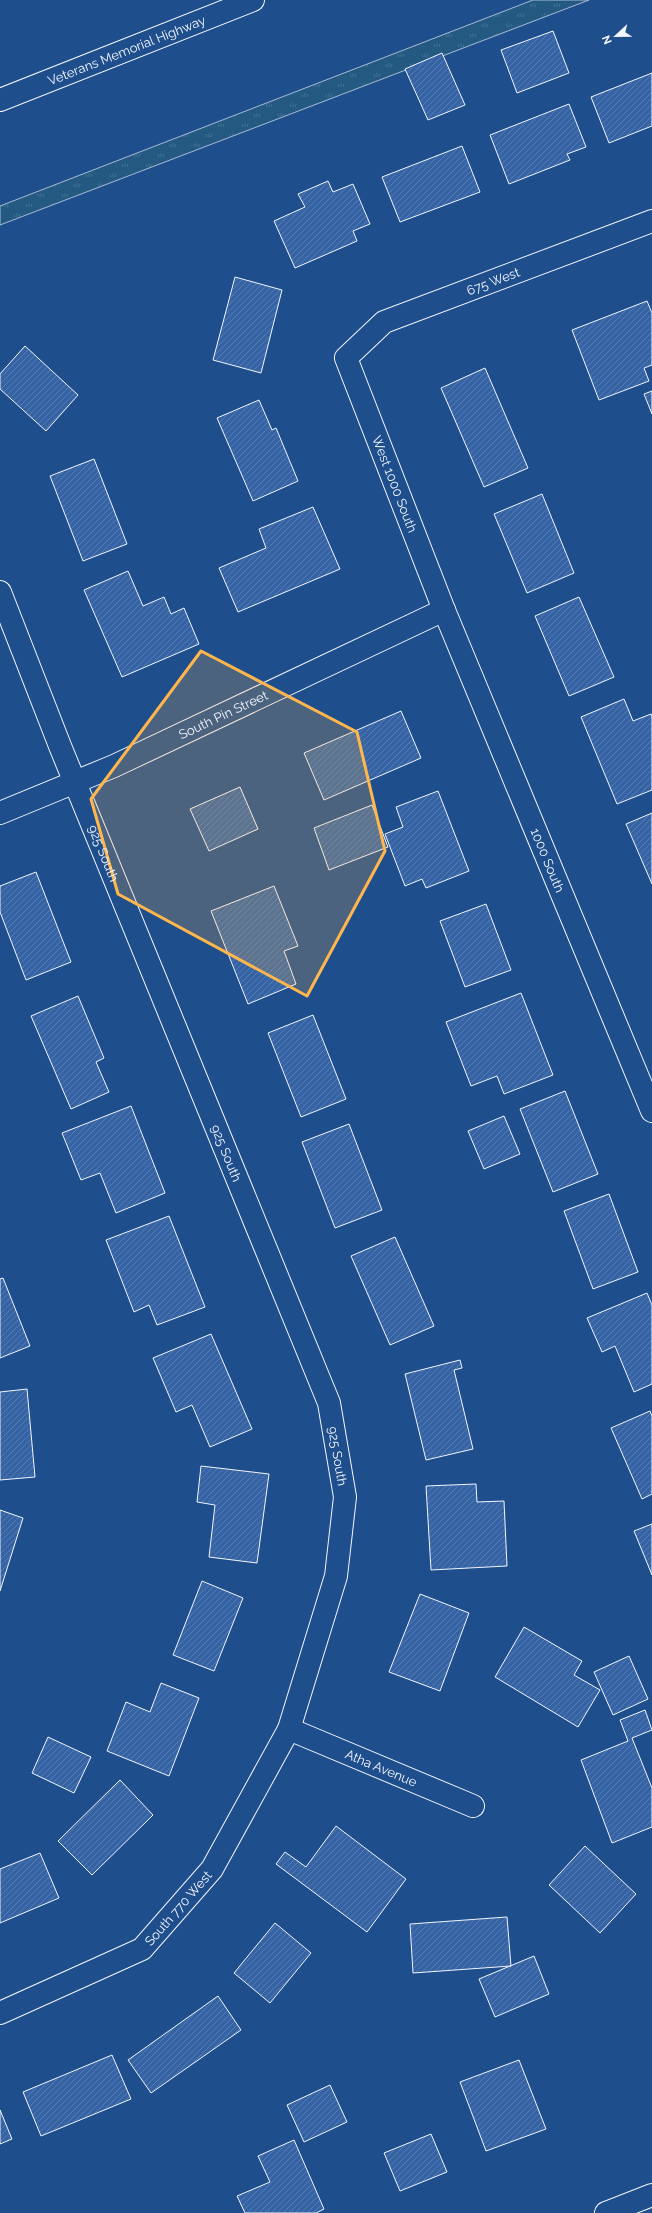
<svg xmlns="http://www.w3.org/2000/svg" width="652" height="2213" viewBox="0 0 652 2213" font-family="Raleway,sans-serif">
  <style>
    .grass { fill: url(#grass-tufts); stroke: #a8bbd7 }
    .building { fill: url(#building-hatch); stroke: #f2f6ff }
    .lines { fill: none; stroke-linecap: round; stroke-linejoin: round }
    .minor-casing { stroke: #f2f6ff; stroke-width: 24 }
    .highway-casing { stroke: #f2f6ff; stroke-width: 24 }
    .minor { stroke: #1f4e8c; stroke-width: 22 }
    .highway { stroke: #1f4e8c; stroke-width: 22 }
    .marked { fill: #ffb74d; fill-opacity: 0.2; stroke: #ffb74d; stroke-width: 3; stroke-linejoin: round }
    .labels { text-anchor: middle; stroke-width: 3; stroke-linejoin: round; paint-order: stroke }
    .street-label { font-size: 13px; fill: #f2f6ff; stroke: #1f4e8c }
  </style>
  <defs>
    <pattern id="grass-tufts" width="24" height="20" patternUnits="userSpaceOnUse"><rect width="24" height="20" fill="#245a82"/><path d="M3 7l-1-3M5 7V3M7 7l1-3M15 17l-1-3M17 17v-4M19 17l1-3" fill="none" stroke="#447295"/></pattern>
    <pattern id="building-hatch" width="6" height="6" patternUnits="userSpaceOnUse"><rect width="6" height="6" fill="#3563a3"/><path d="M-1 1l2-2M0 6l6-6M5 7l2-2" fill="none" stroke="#537ab1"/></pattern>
  </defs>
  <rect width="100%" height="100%" fill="#1f4e8c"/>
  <path class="grass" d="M533,0H589L0,225V206Z"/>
  <path class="building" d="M553,31L569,73L517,93L501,50Z
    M442,53L465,105L428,120L405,69Z
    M652,73V126L609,143L591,97Z
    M569,104L586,147L567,154L570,160L509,184L490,135Z
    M462,146L480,192L400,222L382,177Z
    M328,181L333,192L353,184L370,224L353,231L357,241L295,268L274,221L305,207L298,194Z
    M235,277L282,290L261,373L213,360Z
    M647,301L652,313V365L644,368L649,381L599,400L572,330Z
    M25,346L78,395L46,431L0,389V374Z
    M485,368L528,468L484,487L441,388Z
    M652,391V414L644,394Z
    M259,400L272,430L276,428L298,481L253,501L217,418Z
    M94,459L127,544L83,561L50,476Z
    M542,494L574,573L527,593L494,514Z
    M313,507L340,569L238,612L219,568L266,548L259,529Z
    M128,571L143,606L164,597L171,614L184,608L199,644L122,677L84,590Z
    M579,597L614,677L569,696L535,616Z
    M624,699L633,721L651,714L652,717V790L617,804L581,717Z
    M401,711L421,758L324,800L304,753Z
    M240,787L258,829L209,851L190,809Z
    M438,791L469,871L426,888L422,879L405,886L385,834L403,827L396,807Z
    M372,805L388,847L329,870L314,828Z
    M652,813V884L626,824Z
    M36,872L71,962L26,980L0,912V886Z
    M274,886L298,946L284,951L296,984L248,1004L211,911Z
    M486,904L511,970L465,987L440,921Z
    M521,993L553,1075L504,1094L497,1076L471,1086L446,1022Z
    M78,996L104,1058L96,1062L109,1092L71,1109L31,1016Z
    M313,1015L346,1099L301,1117L268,1033Z
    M565,1091L598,1174L553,1192L520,1109Z
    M131,1106L165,1193L116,1213L100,1173L81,1180L62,1133Z
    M504,1116L520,1154L484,1169L468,1131Z
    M349,1124L382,1210L335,1228L302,1142Z
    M609,1194L638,1272L593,1289L564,1211Z
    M169,1216L205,1307L157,1325L149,1305L134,1312L106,1240Z
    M395,1237L434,1326L390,1345L351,1256Z
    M3,1278L30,1346L0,1358V1279Z
    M647,1293L652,1305V1384L634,1392L615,1346L602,1352L587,1318Z
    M211,1334L252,1429L210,1447L192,1405L176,1412L153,1358Z
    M460,1360L462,1368L454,1370L473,1449L426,1460L405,1374Z
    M27,1389L35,1477L0,1480V1392Z
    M650,1411L652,1416V1494L642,1499L611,1428Z
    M201,1466L269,1474L257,1563L209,1557L215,1505L197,1502Z
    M476,1484L477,1502L504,1501L507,1566L431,1570L426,1486Z
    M0,1510L23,1518L0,1591Z
    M652,1524V1575L634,1531Z
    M202,1581L243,1598L214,1671L173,1655Z
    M420,1594L469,1613L440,1691L389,1672Z
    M524,1627L582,1661L574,1675L600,1690L578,1727L495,1677Z
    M629,1656L648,1699L613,1715L594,1672Z
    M161,1683L199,1698L169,1776L107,1751L126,1702L150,1712Z
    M645,1710L652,1730L632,1738L652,1788V1827L612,1843L581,1760L628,1741L620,1720Z
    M48,1737L91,1757L74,1793L32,1773Z
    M120,1780L153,1815L92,1875L58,1841Z
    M336,1826L406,1879L367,1932L276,1864L285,1852L306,1867Z
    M585,1846L636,1894L600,1933L549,1885Z
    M40,1853L59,1898L0,1923V1869Z
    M507,1917L511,1966L413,1973L410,1924Z
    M275,1923L311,1953L270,2003L234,1973Z
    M534,1956L549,1994L495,2017L479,1979Z
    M218,1996L241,2030L151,2093L128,2060Z
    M112,2055L131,2099L41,2136L23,2092Z
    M519,2060L546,2129L486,2151L460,2082Z
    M330,2085L347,2122L304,2142L287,2105Z
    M0,2110L12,2139L0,2144Z
    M431,2134L447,2172L400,2191L384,2153Z
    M294,2140L324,2209L316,2213H245L237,2196L270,2182L258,2156Z"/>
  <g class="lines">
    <g class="minor-casing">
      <g id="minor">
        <path id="s1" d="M652,221L384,322L346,358L444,610L652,1111"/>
        <path id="s2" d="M0,592L60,746L329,1403L345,1497L336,1576L289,1729L212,1869L142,1949L0,2013"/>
        <path id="s3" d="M0,813L114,766L444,610"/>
        <path id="s4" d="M289,1729L473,1806"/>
        <path d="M606,2213L652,2195"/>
      </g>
    </g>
    <g class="highway-casing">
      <g id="highway">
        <path id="s5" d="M0,100L253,0"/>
      </g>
    </g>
    <use href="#minor" class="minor"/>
    <use href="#highway" class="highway"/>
  </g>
  <path class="marked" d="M201,651L357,732L385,851L307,996L118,894L91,799Z"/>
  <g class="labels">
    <g class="street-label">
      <text dy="5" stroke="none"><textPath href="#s5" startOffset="136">Veterans Memorial Highway</textPath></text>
      <text transform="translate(493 281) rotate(-21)" y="5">675 West</text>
      <text dy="5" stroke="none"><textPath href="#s1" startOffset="474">West 1000 South</textPath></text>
      <text dy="5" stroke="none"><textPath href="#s3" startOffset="244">South Pin Street</textPath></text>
      <text dy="5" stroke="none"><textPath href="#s2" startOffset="281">925 South</textPath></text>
      <text dy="5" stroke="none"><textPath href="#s1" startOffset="880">1000 South</textPath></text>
      <text dy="5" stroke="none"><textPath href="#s2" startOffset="605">925 South</textPath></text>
      <text dy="5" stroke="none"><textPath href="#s2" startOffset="929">925 South</textPath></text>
      <text dy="5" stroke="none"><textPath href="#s4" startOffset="100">Atha Avenue</textPath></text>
      <text transform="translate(178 1908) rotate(-49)" y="5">South 770 West</text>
    </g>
  </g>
  <g transform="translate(616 36) rotate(248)" stroke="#1f4e8c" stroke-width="3" paint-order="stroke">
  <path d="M0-3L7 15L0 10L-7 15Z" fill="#f2f6ff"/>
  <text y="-6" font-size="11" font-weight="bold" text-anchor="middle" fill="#f2f6ff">N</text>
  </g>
</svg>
